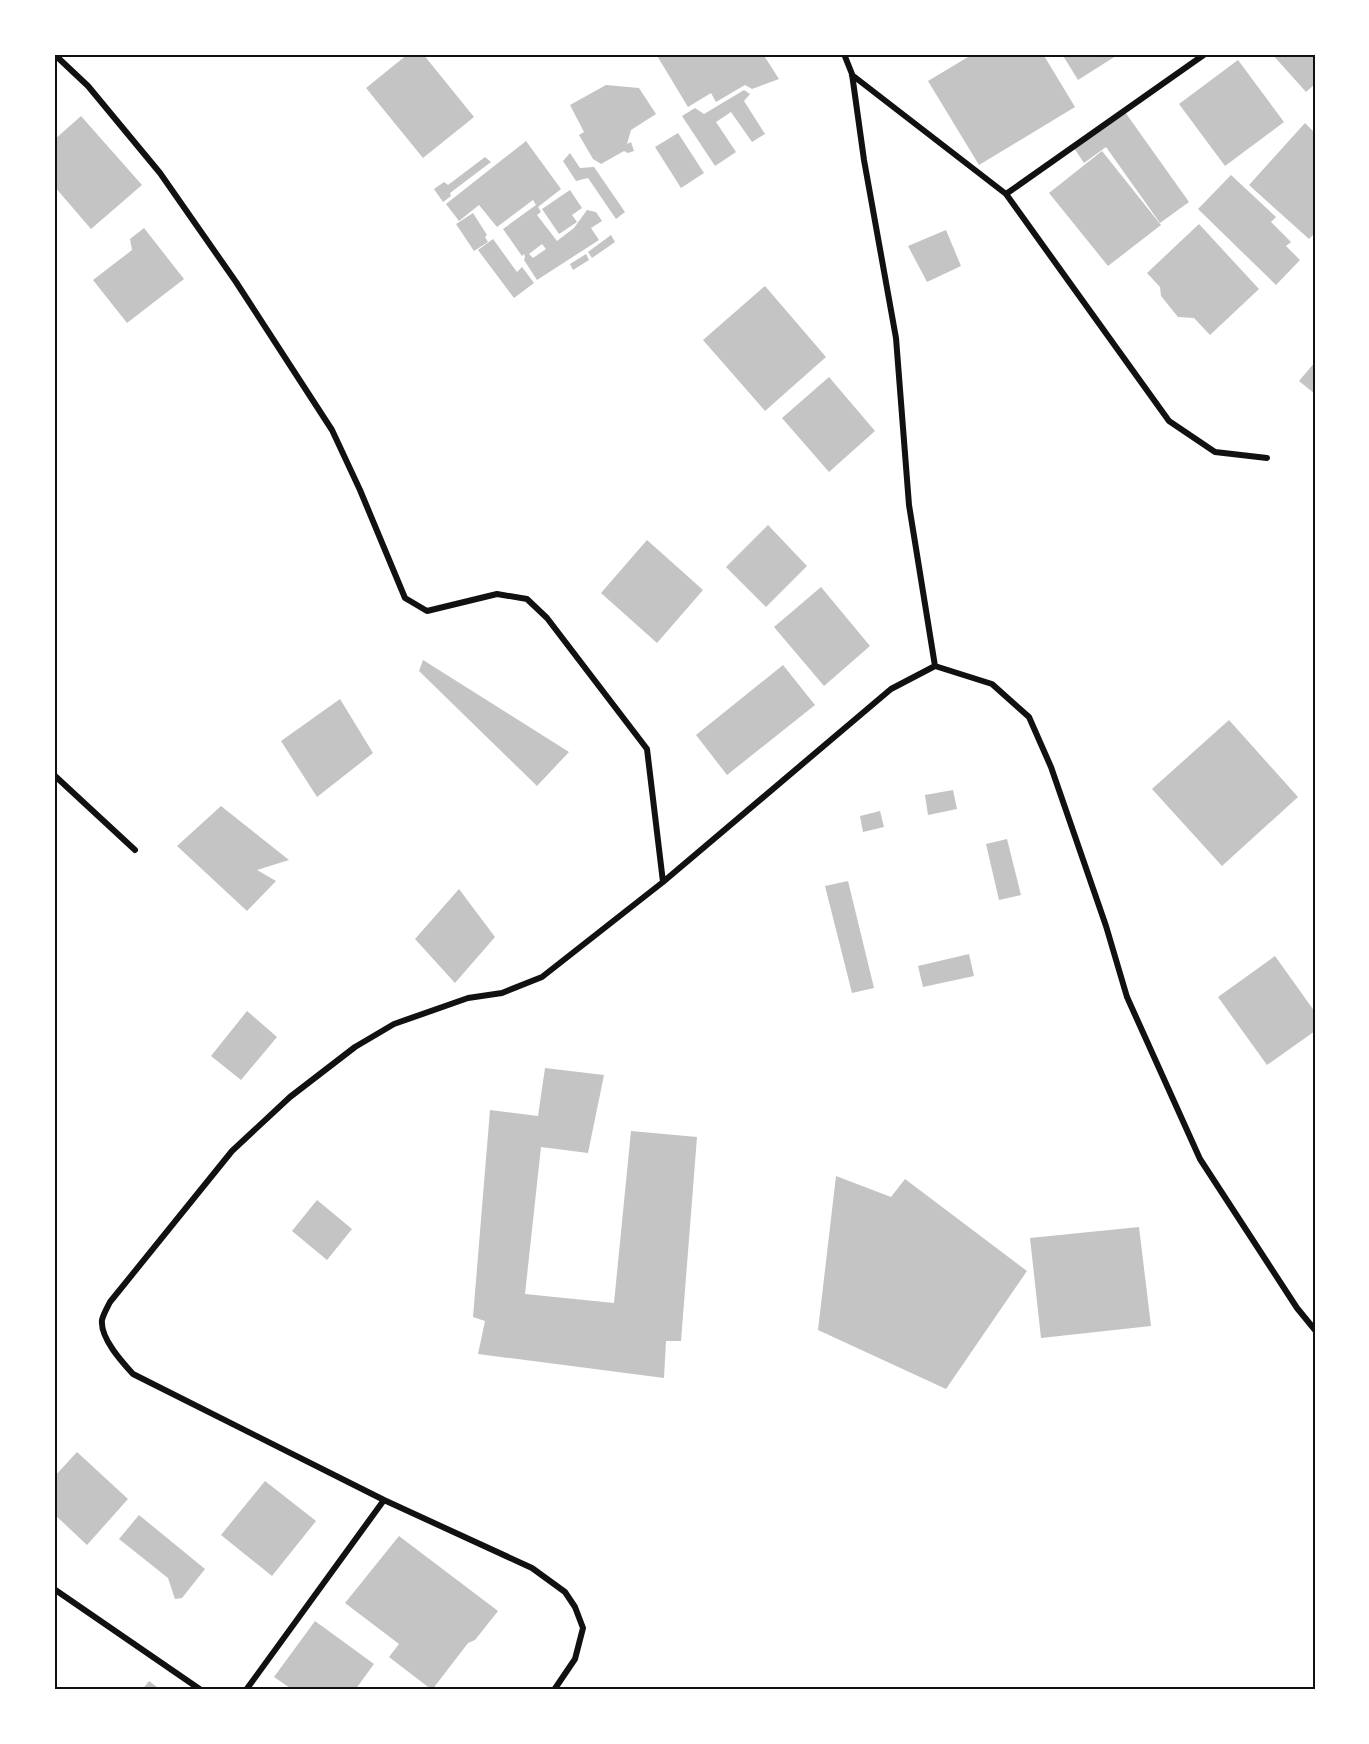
<svg xmlns="http://www.w3.org/2000/svg" width="1369" height="1744" viewBox="0 0 1369 1744" font-family="Poppins,sans-serif">
  <style>
    .building { fill: #c4c4c4; fill-rule: evenodd }
    .lines { fill: none; stroke-linecap: round; stroke-linejoin: round }
    .minor { stroke: #111; stroke-width: 6 }
    .neatline { fill: none; stroke: #111; stroke-width: 2 }
  </style>
  <rect width="100%" height="100%" fill="#fff"/>
  <path class="building" d="M408,54H423L474,117L423,158L366,88Z
    M656,54H763L779,79L752,89L745,85L716,102L711,93L688,107Z
    M973,54H1043L1075,107L979,165L928,81Z
    M1062,54H1119L1078,80Z
    M1272,54H1315V84L1306,92Z
    M1238,60L1284,122L1225,166L1179,104Z
    M606,85L639,88L656,114L631,130L627,144L631,142L634,151L628,153L624,151L601,164L593,159L579,135L584,132L570,105Z
    M744,90L750,94L744,101L765,134L752,142L731,112L716,122L736,152L715,166L682,116L695,108L704,114Z
    M1125,112L1189,202L1160,223L1106,147L1084,163L1074,148Z
    M81,116L142,185L91,229L54,186V140Z
    M1305,123L1315,133V233L1309,239L1249,185Z
    M678,133L704,173L681,188L655,147Z
    M526,141L561,189L538,207L541,212L537,215L557,241L574,228L587,210L596,212L602,221L591,228L599,240L537,280L524,260L525,257L524,254L522,256L503,229L536,205L533,200L497,227L479,205L459,221L446,204ZM542,244L546,249L533,258L529,254Z
    M1102,151L1161,225L1108,266L1049,193Z
    M570,153L580,168L594,167L625,212L616,219L588,178L576,181L563,161Z
    M485,157L491,162L450,193L451,196L443,202L434,189L444,182L448,185Z
    M1231,175L1276,217L1271,222L1291,242L1286,246L1300,260L1276,285L1198,209Z
    M570,190L582,208L572,215L577,222L559,234L542,209Z
    M473,213L487,235L485,237L488,242L474,251L456,224Z
    M1199,224L1259,289L1210,335L1194,318L1178,317L1161,296L1160,287L1147,273Z
    M144,228L184,279L127,323L93,280L132,250L130,239Z
    M946,230L961,266L927,282L908,246Z
    M611,235L615,242L592,258L588,252Z
    M493,239L517,272L522,267L534,283L514,298L478,250Z
    M586,254L589,260L573,270L570,264Z
    M765,286L826,357L765,411L703,340Z
    M1315,362V394L1299,381Z
    M829,377L875,431L829,472L782,418Z
    M768,525L807,566L766,607L726,567Z
    M647,540L703,590L657,643L601,593Z
    M821,587L870,646L824,686L774,627Z
    M423,660L569,752L537,786L419,671Z
    M783,665L815,705L727,775L696,735Z
    M340,699L373,753L317,797L281,741Z
    M1229,720L1298,797L1222,866L1152,789Z
    M953,790L957,809L928,815L925,795Z
    M221,806L289,860L257,870L276,881L247,911L177,846Z
    M880,811L884,827L863,832L860,816Z
    M1007,839L1021,895L999,900L986,844Z
    M848,881L874,988L852,993L825,886Z
    M459,889L495,937L455,983L415,939Z
    M969,954L974,976L923,987L918,966Z
    M1275,956L1315,1012V1031L1267,1065L1218,997Z
    M247,1011L277,1037L241,1080L211,1056Z
    M545,1068L604,1075L588,1153L541,1147L525,1294L614,1303L631,1131L697,1137L681,1341H666L664,1378L478,1354L485,1321L473,1317L490,1110L538,1116Z
    M836,1176L891,1197L905,1179L1027,1271L946,1389L818,1330Z
    M317,1200L352,1229L327,1260L292,1231Z
    M1139,1227L1151,1326L1041,1338L1030,1238Z
    M77,1452L128,1499L87,1545L54,1514V1477Z
    M265,1481L316,1521L272,1576L221,1535Z
    M139,1515L205,1569L182,1598L175,1599L168,1578L119,1539Z
    M399,1536L498,1611L475,1640L468,1643L432,1690L389,1657L399,1644L345,1603Z
    M315,1621L374,1664L355,1690H293L274,1677Z
    M149,1681L161,1690H142Z"/>
  <g class="lines">
    <path class="minor" d="M54,54L88,86L160,173L236,282L332,430L360,490L405,598L427,611L497,594L527,599L547,618L647,749L663,882
      M844,54L852,74L864,160L896,338L909,505L935,666
      M852,75L1006,194L1169,421L1215,452L1267,458
      M1006,194L1205,54
      M54,775L135,850
      M54,1589L201,1690
      M246,1690L384,1500
      M554,1690L575,1659L583,1628L575,1607L565,1592L532,1568L384,1500L133,1374C122,1362 100,1338 102,1320C103,1315 107,1308 110,1302L232,1151L290,1097L355,1047L394,1024L468,998L502,993L542,977L663,882L891,689L935,666L992,684L1029,717L1051,767L1106,926L1127,997L1200,1159L1297,1308L1315,1330"/>
  </g>
  <rect width="1369" height="1744" fill="none" stroke="#ffffff" stroke-width="111"/>
  <rect x="56" y="56" width="1258" height="1632" class="neatline"/>
</svg>
